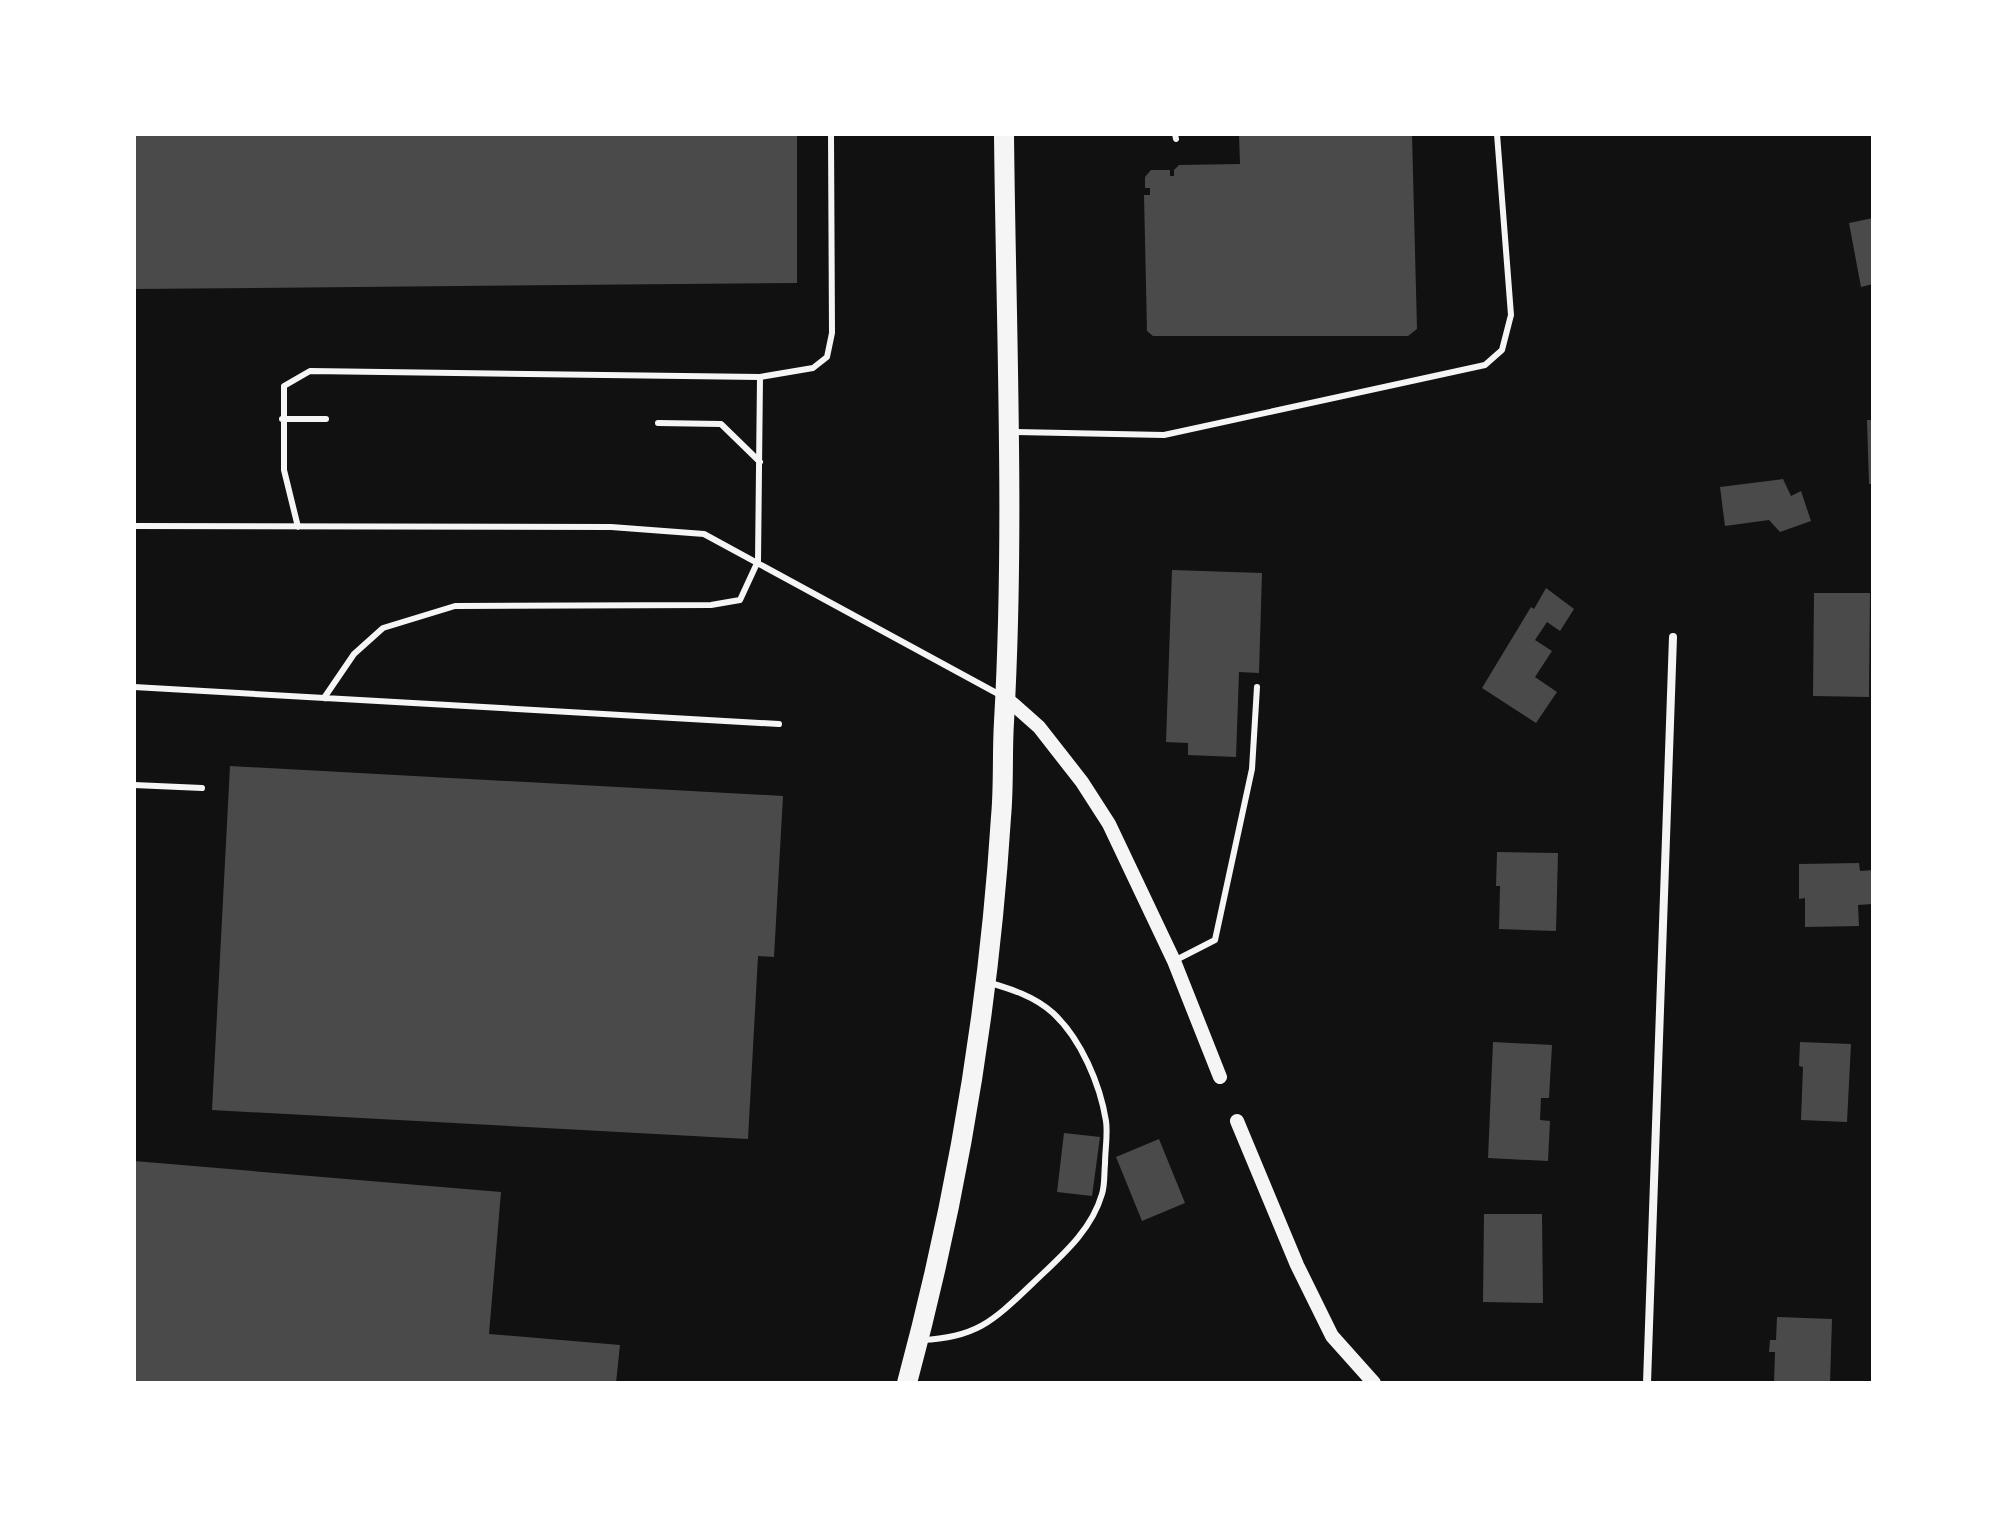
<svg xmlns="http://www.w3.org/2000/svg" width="2007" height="1517" viewBox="0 0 2007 1517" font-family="Spectral,serif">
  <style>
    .building { fill: #4a4a4a }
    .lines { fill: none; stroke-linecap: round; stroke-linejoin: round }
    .service { stroke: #f5f5f5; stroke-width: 6 }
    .minor { stroke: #f5f5f5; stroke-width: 8 }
    .tertiary { stroke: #f5f5f5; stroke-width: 14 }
    .primary { stroke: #f5f5f5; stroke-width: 20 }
  </style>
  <rect width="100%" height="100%" fill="#111"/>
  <path class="building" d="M134,134H797V283L134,289Z
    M1239,134H1412L1417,329L1408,336H1153L1147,331L1144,195H1150V188H1145V177L1151,170H1170V176H1174V170L1179,165L1240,164Z
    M1873,218V284L1861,287L1849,223Z
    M1867,420H1873V484H1869Z
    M1783,479L1791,496L1801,491L1811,521L1780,532L1769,520L1725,526L1720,487Z
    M1172,570L1262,573L1259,673L1239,672L1236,757L1188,755V743L1166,742Z
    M1546,588L1574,609L1560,631L1547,622L1535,640L1552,651L1535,677L1557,692L1536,723L1482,688L1531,607L1534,609Z
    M1814,593H1870L1869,697L1813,696Z
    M230,766L783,796L774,957L758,956L748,1139L212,1110Z
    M1497,852L1558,853L1556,931L1499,929L1500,886H1496Z
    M1859,863L1860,871L1873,870V904L1858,905L1859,926L1805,927V898L1799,899V864Z
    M1493,1042L1552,1045L1549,1098H1541L1540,1120L1550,1121L1548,1161L1488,1158Z
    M1800,1042L1851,1044L1847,1122L1801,1120L1803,1067L1799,1066Z
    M1064,1133L1100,1137L1092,1196L1057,1192Z
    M1159,1139L1185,1203L1142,1221L1116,1157Z
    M134,1161L501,1192L489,1334L620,1345L616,1383H134Z
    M1484,1214H1542L1543,1303L1483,1302Z
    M1777,1317L1832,1319L1830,1383H1774L1775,1352H1769L1770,1340H1776Z"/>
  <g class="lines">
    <path class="service" d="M1175,134L1176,139
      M282,419H326
      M658,423L721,424L760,462
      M1014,432L1164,435L1485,365L1502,350L1511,315L1497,134
      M134,526L611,527L704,534L1002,696
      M298,527L284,470V386L310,371L760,377L813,368L827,357L832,333L831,134
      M134,687L779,724
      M324,698L354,654L383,628L455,606L711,605L740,600L758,561L760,377
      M134,785L202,788
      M1174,961L1215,940L1252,769L1257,687
      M922,1340C977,1338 994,1320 1032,1284C1060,1257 1091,1232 1102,1194C1105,1185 1104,1173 1105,1164C1105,1150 1108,1134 1106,1121C1100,1084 1081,1039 1053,1013C1034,996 1011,989 987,982"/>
    <path class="minor" d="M1647,1383L1673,637"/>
    <path class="tertiary" d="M1005,697L1039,727L1082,782L1109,824L1174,961L1220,1077
      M1237,1121L1297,1265L1332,1336L1374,1383"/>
    <path class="primary" d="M907,1383C957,1198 989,1008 1001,817C1004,785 1002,753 1004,722C1015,527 1006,330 1004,134"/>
  </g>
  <rect width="2007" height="1517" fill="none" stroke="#ffffff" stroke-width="272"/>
</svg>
